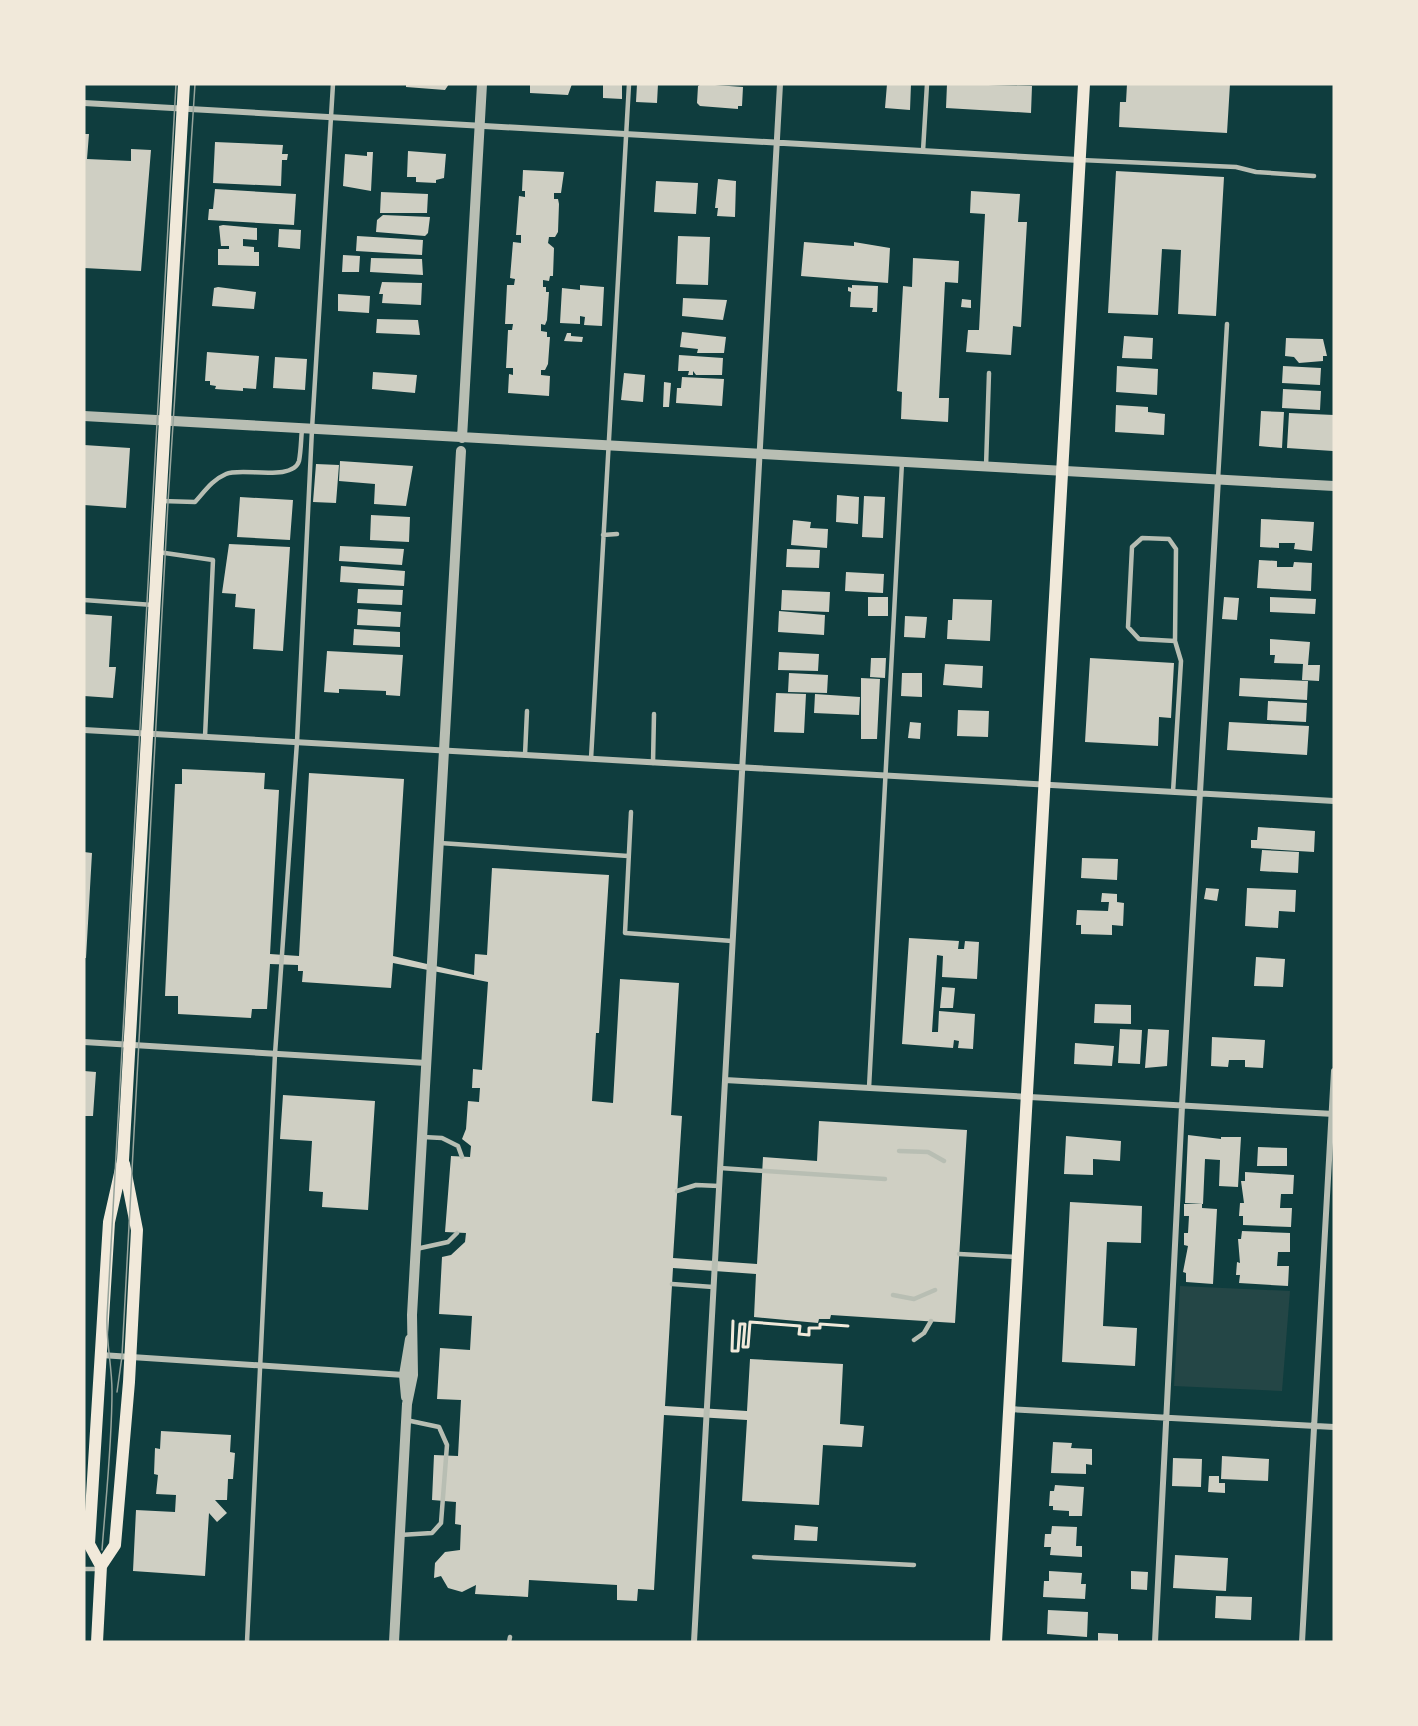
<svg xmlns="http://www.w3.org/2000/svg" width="1418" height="1726" viewBox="0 0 1418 1726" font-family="'Asap Condensed',sans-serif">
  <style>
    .green { fill: #244646 }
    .building { fill: #cfcfc3 }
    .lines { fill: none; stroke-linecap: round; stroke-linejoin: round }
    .path { stroke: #f1e9da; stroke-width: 3 }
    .service { stroke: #b8beb3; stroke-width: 4.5 }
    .minor { stroke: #b8beb3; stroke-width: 6 }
    .tertiary { stroke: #b8beb3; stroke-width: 10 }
    .secondary { stroke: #f1e9da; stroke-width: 12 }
    .tram { stroke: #97a49c; stroke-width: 1.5 }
  </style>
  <rect width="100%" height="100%" fill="#0f3d3e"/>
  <path class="green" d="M1180,1286L1290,1291L1282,1391L1174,1386Z"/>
  <path class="building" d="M406,84H449L445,90L406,87Z
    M530,84H572L568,95L530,93Z
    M603,84H622V99L603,98Z
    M637,84H658L657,103L636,102Z
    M701,84L743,87L742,106H738V109L700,106L697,103L698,86Z
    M887,84H911L910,110L885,108Z
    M947,84L1032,86L1031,113L946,108Z
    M1127,84H1230L1227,133L1119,127L1120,102H1126Z
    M84,134H89L87,159L131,161V149L151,150L141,271L84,268Z
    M215,142L283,145L282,154H288L287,160H282L281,186L213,183Z
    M408,151L446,154L444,178L436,180V183L416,182V177H407Z
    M367,152H373L371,191L343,186L345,154L367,156Z
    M523,170L564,172L561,193H554V199H558L559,204L558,232L555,237H549L548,243L554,248L553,276H550L549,281L543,280V287H546V292H549L547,320L545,325L541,324V331L547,332V337H550L548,364L545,370H541V375L550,376L549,396L508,393L509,374L513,375V368H506L508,330H512L513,324H505L507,285H514L515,279L510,278L513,242L521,243V235H516L519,196L525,197V191H522Z
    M1116,171L1224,177L1216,316L1178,314L1181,250L1162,249L1158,315L1108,313Z
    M718,179L736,181L735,217L717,216L718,208H715Z
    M656,181L698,183L696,214L654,212Z
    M215,189L296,194L294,225L208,220L209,209H213Z
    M971,191L1020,194L1018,222H1027L1021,327L1013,326L1011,355L966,352L968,330H979L985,214L970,213Z
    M381,192L428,194L427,213H380Z
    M383,215L430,217L428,233L425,236L376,232L377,220Z
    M223,225L257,228V240L243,239V246L254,247V252H259V266L218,265V249H229V246H221L219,226Z
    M279,229L301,230L300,249L278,247Z
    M357,236L423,240L422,255L356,251Z
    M678,236L710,237L708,285L676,284Z
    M804,242L854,246V242L890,248L888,283L801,276Z
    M343,255L360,256L359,272H342Z
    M371,258L422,259L423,275L370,272Z
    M913,258L959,261L958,283L945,282L939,398H949L948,422L901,419L902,392L897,391L903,286L912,287Z
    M382,282L422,283L421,305L382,303L383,294H379Z
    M580,285L604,287L602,326L584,325L585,317L580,316V324L560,323L562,288L580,290Z
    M852,285L878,286L877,312H872L873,308L850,307L851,292L848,291V287L852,288Z
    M218,287L256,292L254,309L212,306L214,288Z
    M338,294L370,296L369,313L338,311Z
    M683,298L727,300L723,320L682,316Z
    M962,299L971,300V308L961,307Z
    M377,319L418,320L420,335L376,333Z
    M682,332L726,337L724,353H697L698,349L680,347Z
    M567,333H571V336L583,337L582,342L564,341Z
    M1124,336L1153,338L1152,359L1122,358Z
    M1286,338L1323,339L1327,356H1323V361L1299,363L1294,357L1285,356Z
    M207,352L259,356L256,389L243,388V391L215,389L216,386L210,385V381H205Z
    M679,355L723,358L722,375H696L693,371V375H688L689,371H678Z
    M275,357L307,359L305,390L273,388Z
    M1117,366L1158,369L1157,395L1116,392Z
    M1283,366L1321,368L1320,385L1282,383Z
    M373,372L417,375L415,393L372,389Z
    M624,373L645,375L643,402L621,400Z
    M682,377L724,379L722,406L676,403L677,388H681Z
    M664,382L671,383L669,407H663Z
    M1283,389L1321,391L1320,410L1282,408Z
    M1116,405L1148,407V412L1165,414L1164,435L1115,432Z
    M1261,411L1284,412L1282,448L1259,446Z
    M1289,413L1334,415L1333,451L1287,448Z
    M84,445L130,448L126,508L84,505Z
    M340,461L413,466L406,506L374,504L375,484L339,481Z
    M316,464L339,465L336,503L313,502Z
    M837,495L859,497L858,524L836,522Z
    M864,496L885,497L883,538L862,537Z
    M240,497L293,500L290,540L237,537Z
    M371,515L410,517L409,542L370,540Z
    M1261,519L1314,522L1312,551L1294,549L1295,543H1279V548L1260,547Z
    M793,520L811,522L810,528L828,529L827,548L791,545Z
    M229,544L290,547L283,651L253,649L255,609L235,607L236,594L222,593Z
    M340,546L404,549L402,565L339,561Z
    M787,549L820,550L819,568L786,567Z
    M1259,560L1277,561V567H1293L1294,562L1312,563L1311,591L1257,588Z
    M341,566L405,571L404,586L340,582Z
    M846,572L884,574L883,593L845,591Z
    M358,589L403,590L402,605L357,603Z
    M782,590L830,592L829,612L781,610Z
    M868,597H888V616H868Z
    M1224,597L1239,598L1237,620L1222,619Z
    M1270,597L1316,599L1315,614L1270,612Z
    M953,599L992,600L990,641L947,639L948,620H952Z
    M358,609L401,612L400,627L357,625Z
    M779,611L825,615L824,635L778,632Z
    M84,614L112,616L109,667H116L113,698L84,696Z
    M905,616L927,617L925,638L904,637Z
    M354,629L400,632V647L353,645Z
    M1270,639L1310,642L1308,665H1320L1319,681L1302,680L1303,664L1274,663L1275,655H1270Z
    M327,651L403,655L400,696L386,695V691L339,689V693L324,692Z
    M779,652L819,654L818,671L778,670Z
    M871,658H886L885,678L870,677Z
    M1090,658L1174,663L1171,718L1159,717L1158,746L1085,742Z
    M945,664L983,666L982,688L943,685Z
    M789,673L828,675L827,693L788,692Z
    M902,673H922V697L901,696Z
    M861,678L880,679L877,739H861Z
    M1240,678L1308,681L1307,700L1239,696Z
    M776,693L806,694L804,733L774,732Z
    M815,694L860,697L859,715L814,713Z
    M1268,701L1307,703L1306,722L1267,720Z
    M958,710L989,711L988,737L957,736Z
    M910,722L921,723L920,739L908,738Z
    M1229,722L1309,726L1307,755L1227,750Z
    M182,769L265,773L264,789L279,790L270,954L299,956L309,773L404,779L393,956L474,975L475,954L487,955L492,868L609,875L599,1033H596L592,1101L613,1103L620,979L679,983L671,1115L682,1116L673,1258L757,1264L763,1157L817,1161L819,1121L967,1130L955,1323L831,1315L830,1319H819L818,1323L754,1317L756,1274L673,1268L665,1406L747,1411L750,1359L843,1364L840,1424L864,1426L862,1447L823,1445L819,1505L742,1501L747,1420L664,1415L654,1590L638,1589L637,1601L617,1600V1585L529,1580L528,1597L475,1594L476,1585L462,1592L448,1588L441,1576L434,1578L435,1563L445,1552L460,1550L461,1525L455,1524L456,1502L432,1500L434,1455L458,1456L461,1400L437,1399L440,1348L470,1350L472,1316L439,1314L442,1257L451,1255L465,1242L466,1233L445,1232L451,1156L470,1157L471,1146L462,1139L466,1129L468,1101L479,1102L480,1088H472L473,1069L482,1070L488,982L393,963L391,988L302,982L303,971H298V965L270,964L267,1009H252L251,1018L178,1014V996H165L175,784H182Z
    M1258,827L1315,831L1314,852L1251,848V840H1257Z
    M1262,850L1299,852L1298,873L1260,871Z
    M84,852L92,853L86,958H84Z
    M1082,858L1118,859L1117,880L1081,878Z
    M1206,888L1219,889L1217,901L1204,899Z
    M1247,888L1296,890L1295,912L1279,911L1278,928L1245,926Z
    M1102,893L1117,894V902L1124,903L1123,926L1112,925V935L1081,934V925H1076L1077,910L1108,911L1109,902H1101Z
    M909,938L959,941L958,949H964L965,941L979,942L977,979L942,977L943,956L937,955L932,1032H938L939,1011L975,1014L973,1049L958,1048L959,1041L954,1040L953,1048L902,1044Z
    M1256,957L1285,959L1283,987L1254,986Z
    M942,987L955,988L953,1008H940Z
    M1095,1004L1131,1005V1024L1094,1023Z
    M1120,1029L1142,1030L1140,1064L1118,1063Z
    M1148,1029L1169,1030L1167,1066L1145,1068Z
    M1212,1037L1265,1040L1263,1068L1245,1067V1060H1229L1228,1067L1211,1066Z
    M1075,1043L1114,1046L1112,1066L1074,1064Z
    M84,1071L96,1072L93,1116H84Z
    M283,1095L375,1101L368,1210L322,1207L323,1192L309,1191L312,1141L280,1139Z
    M1188,1135L1221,1139V1137H1241L1238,1187L1219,1186L1220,1160L1205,1159L1203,1204L1185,1203Z
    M1066,1136L1121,1141L1120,1161L1093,1159V1175L1064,1174Z
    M1258,1147L1287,1148V1166H1257Z
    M1245,1172L1294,1175L1293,1194H1281L1280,1208H1292L1291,1227L1243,1225V1216H1239L1240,1203H1244L1241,1181H1245Z
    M1070,1202L1142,1206L1141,1243L1107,1242L1103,1326L1137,1328L1135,1366L1062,1362Z
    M1184,1204H1202V1208L1217,1209L1213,1284L1186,1282V1273L1183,1272L1188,1246L1184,1245V1233H1188L1189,1216H1184Z
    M1242,1231L1290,1233V1252H1278L1277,1266H1289L1288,1286L1239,1283L1240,1275H1236L1237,1262L1240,1263L1238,1239H1241Z
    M161,1431L231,1435L230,1452L235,1453L233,1479H228L227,1500H215L227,1513L217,1522L209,1513L205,1576L133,1571L136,1510L175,1512L176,1495L156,1494L158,1475L154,1474L155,1448L160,1449Z
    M1053,1442L1072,1443L1071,1448L1092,1449V1465L1086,1464V1474L1051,1473Z
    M1222,1456L1269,1459L1268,1481L1221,1479Z
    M1173,1458L1202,1459L1201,1487L1172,1486Z
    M1209,1476H1219V1483H1225V1493L1208,1492Z
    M1055,1485L1084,1487L1082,1516H1069V1511L1053,1510V1506H1049L1050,1491H1054Z
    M795,1525L818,1527L817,1541L794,1540Z
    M1052,1526L1077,1527L1076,1546H1082V1557L1050,1555L1051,1547H1044L1045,1534H1051Z
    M1175,1555L1228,1558L1226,1591L1173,1588Z
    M1049,1571L1082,1573L1081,1584H1086L1085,1599L1043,1597L1044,1581H1049Z
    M1131,1571L1148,1572L1147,1590L1131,1589Z
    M1216,1596L1252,1597L1251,1620L1215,1618Z
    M1048,1610L1088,1612L1087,1637L1047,1634Z
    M1098,1633L1118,1634V1642H1098Z"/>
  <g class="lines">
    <path class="path" d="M733,1321L732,1351H738L740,1324H745L743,1347H748L750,1322L800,1326L799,1334L809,1335V1328H820V1324L848,1326"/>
    <path class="service" d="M923,151L927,84
      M1081,160L1236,167L1256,172L1314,176
      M986,467L989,373
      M1218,479L1227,324
      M162,501L195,502C205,491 212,480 226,474C241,467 293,482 299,461C301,451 301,439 302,429
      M603,535L617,534
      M158,552L213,560L205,737
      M84,600L153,605
      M525,755L527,711
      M591,759L629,84
      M653,763L654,714
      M1173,792L1181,661L1175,641L1176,549L1169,539L1142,538L1132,547L1128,627L1139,639L1175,641
      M631,812L625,933L732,941
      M440,843L628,856
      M869,1088L902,462
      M423,1137L442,1138L458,1146L462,1157
      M899,1151L928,1152L944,1161
      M720,1168L885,1179
      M677,1191L696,1185L719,1186
      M416,1249L448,1242L457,1233
      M959,1254L1017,1257
      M672,1284L713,1287
      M893,1295L914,1299L935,1290
      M914,1340L924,1333L931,1321
      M400,1535L432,1533L441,1523L447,1445L439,1427L406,1420
      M754,1557L914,1565
      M84,1569H99
      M247,1642L275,1054L297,742L312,429L333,84
      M509,1642L510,1637"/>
    <path class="minor" d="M84,103L1079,160
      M84,730L1334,801
      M84,1042L426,1063
      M725,1080L1334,1114
      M101,1355L404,1375
      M1009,1409L1334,1427
      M694,1642L780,84
      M1155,1642L1182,1106L1218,479
      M1302,1642L1334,1071"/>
    <path class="tertiary" d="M84,416L1334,486
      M462,438L482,84
      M406,1397L404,1375L410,1339
      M394,1642L407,1404L413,1375L412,1315L461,451"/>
    <path class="secondary" d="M101,1566L115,1545L129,1382L137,1230L124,1164
      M97,1642L101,1566L89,1544L109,1222L123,1160L184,84
      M996,1642L1084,84"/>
    <path class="tram" d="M117,1392L122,1356L168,502L195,84
      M102,1550C106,1497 112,1443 112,1391C112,1366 106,1342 107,1317L176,84"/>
  </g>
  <rect width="1418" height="1726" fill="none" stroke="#f1e9da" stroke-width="171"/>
</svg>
